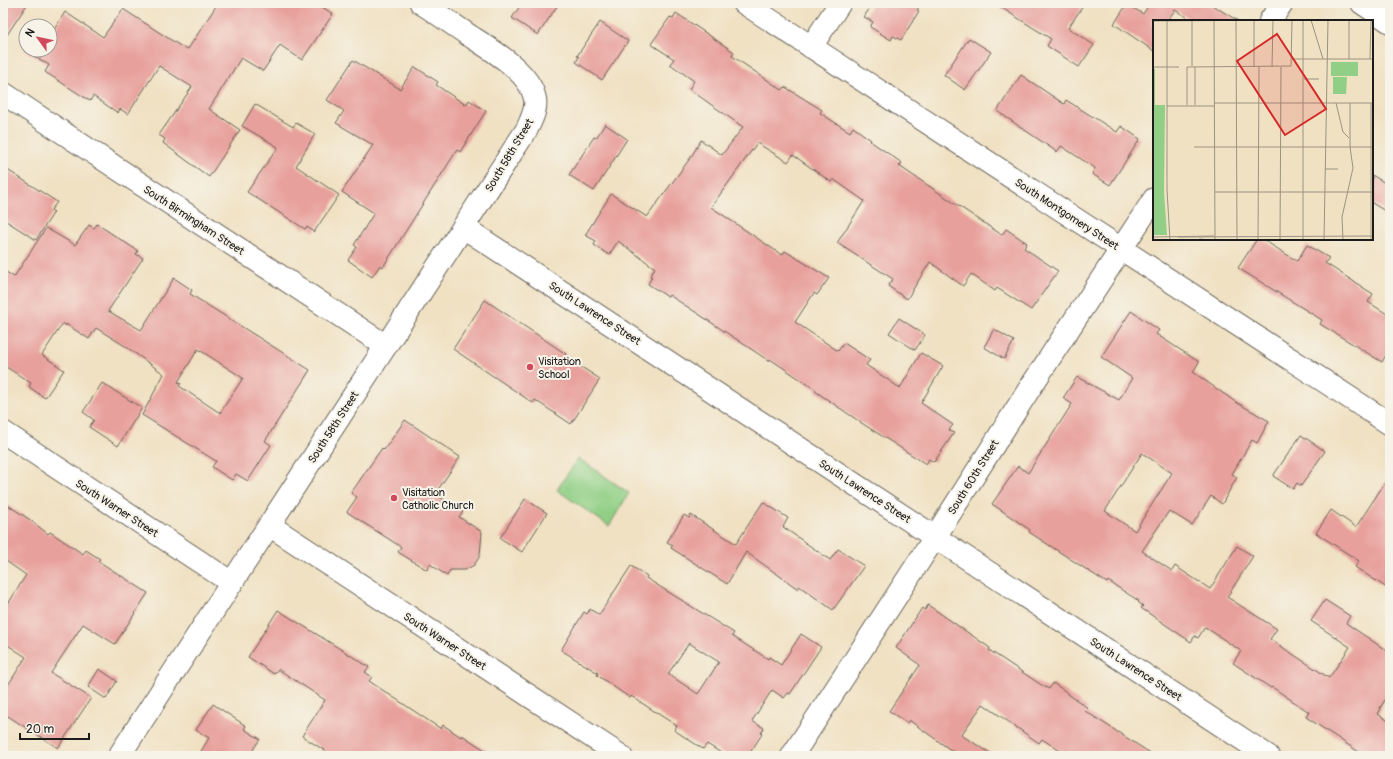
<svg xmlns="http://www.w3.org/2000/svg" width="1393" height="759" viewBox="0 0 1393 759" font-family="Pangolin,sans-serif">
  <style>
    .green { fill: #90cf85; stroke: #567650 }
    .building { fill: #e8a09c; fill-rule: evenodd }
    .lines { fill: none; stroke-linecap: round; stroke-linejoin: round }
    .minor-casing { stroke: #666156; stroke-width: 24 }
    .minor { stroke: #fff; stroke-width: 22 }
    .poi-dot { fill: #d1495b; stroke: #f7f3e8; stroke-width: 1.5 }
    .labels { text-anchor: middle; stroke-width: 4; stroke-linejoin: round; paint-order: stroke }
    .street-label { font-size: 11px; fill: #1c1c1c; stroke: #f7f3e8 }
    .poi-label { font-size: 11px; fill: #1c1c1c; stroke: #f7f3e8; text-anchor: start }
    .inset-road { fill: none; stroke: #9b9280; stroke-width: 1 }
    .view { fill: #d62828; fill-opacity: 0.15; stroke: #d62828; stroke-width: 2 }
    .inset-edge { fill: none; stroke: #1c1c1c; stroke-width: 2 }
  </style>
  <rect width="100%" height="100%" fill="#f7f3e8"/>
  <filter id="ink" filterUnits="userSpaceOnUse"><feTurbulence type="fractalNoise" baseFrequency=".025" numOctaves="2"/><feDisplacementMap in="SourceGraphic" scale="8" xChannelSelector="R" yChannelSelector="G"/><feConvolveMatrix kernelMatrix="1 2 1 2 8 2 1 2 1" color-interpolation-filters="sRGB"/></filter>
  <filter id="wash" filterUnits="userSpaceOnUse"><feTurbulence type="fractalNoise" baseFrequency=".012" numOctaves="4" result="noise"/><feDisplacementMap in="SourceGraphic" scale="16" xChannelSelector="R" yChannelSelector="G"/><feGaussianBlur stdDeviation="0.9" result="paint"/><feColorMatrix in="noise" values="0 0 0 0 0 0 0 0 0 0 0 0 0 0 0 0 0 1.4 0 .05"/><feComposite in="paint" operator="in"/></filter>
  <g filter="url(#wash)">
    <rect width="100%" height="100%" fill="#f0e1c3"/>
    <path class="green" d="M578,458L629,493L609,526L557,490Z"/>
    <g id="blocks">
      <path class="building" d="M3,3H28L3,41Z
        M218,3H316L333,14L302,60L280,45L263,71L241,58L209,109L240,130L209,177L163,143L165,139L159,135L192,87L159,66L128,114L120,109L118,113L93,96L90,101L45,72L49,65L24,50H50V36L65,12L103,37L123,9L185,49L186,48L188,49Z
        M522,3H559L538,35L512,18Z
        M873,3H922L917,10L919,11L901,40L893,36L891,40L870,27L873,22L864,17Z
        M994,3H1085L1068,28L1094,45L1079,67L1047,46L1051,39Z
        M1150,3H1209L1238,21H1193L1175,10L1167,21H1153L1154,51L1114,24L1127,4L1143,14Z
        M676,13L734,52L732,56L782,90L785,87L822,110L820,113L850,132L853,127L871,140L870,141L902,163L899,166L1002,235L1006,229L1027,243L1024,248L1058,271L1031,310L997,288L995,291L971,274L963,286L930,262L907,299L888,286L893,279L837,243L864,201L863,200L833,179L831,182L793,155L788,162L757,143L711,207L782,255L785,251L829,278L817,295L814,293L795,322L838,351L844,343L870,360L866,365L900,388L921,353L943,366L921,403L953,425L949,430L954,433L934,462L929,459L926,464L863,424L815,391L816,390L770,359L769,361L697,313L669,295L668,297L648,284L652,277L650,276L655,268L618,241L609,255L594,245L596,241L585,235L611,194L647,217L691,157L701,140L722,155L743,127L689,89L694,81L670,64L674,59L651,44L670,17L673,18Z
        M600,22L628,41L602,80L576,62L579,57L577,56Z
        M969,38L991,52L965,90L944,75Z
        M353,60L400,89L415,67L438,82L436,85L466,105L469,100L486,111L460,152L457,150L383,267L380,265L372,277L348,260L357,247L354,245L374,213L342,192L373,145L336,123L344,111L327,100Z
        M1021,75L1064,104L1066,100L1117,132L1121,126L1140,139L1110,185L1092,174L1095,168L1061,146L1057,152L997,111Z
        M255,104L293,127L296,123L315,134L296,166L339,195L314,232L307,227L305,229L247,192L278,147L242,126Z
        M605,124L627,139L594,191L569,175L594,137L596,138Z
        M3,167L57,202L51,210L54,212L36,240L3,219Z
        M1372,175L1390,186V214L1372,203Z
        M97,224L138,251L136,254L143,258L108,311L141,330L174,278L192,290L190,294L310,370L265,441L271,445L248,481L236,474L232,480L212,467L216,461L142,415L164,374L125,346L96,328L89,339L66,324V326L63,323L42,355L64,370L45,398L29,387L31,383L3,365V270L14,277L46,228L75,245L89,225L94,228ZM198,349L243,378L220,413L179,386L181,383L178,382Z
        M1257,239H1262L1297,261L1307,245L1329,258L1325,263L1373,294L1368,302L1390,316V348L1382,362L1320,324L1322,320L1238,268Z
        M485,300L566,354L564,356L600,379L571,424L535,400L533,403L453,349Z
        M1131,311L1159,330L1156,334L1199,362L1193,372L1234,401L1269,421L1257,443L1252,440L1232,474L1237,477L1222,504L1211,496L1192,525L1169,511L1142,551L1172,571L1175,566L1210,589L1237,546L1253,556L1227,597L1277,629L1270,639L1329,678L1350,647L1311,621L1325,600L1350,616L1346,623L1390,653V692L1380,708L1381,709L1378,714L1390,722V756H1365L1306,717L1309,712L1272,687L1271,688L1233,663L1241,651L1205,627L1198,638L1195,636L1191,642L1141,608L1143,606L1138,602L1139,601L1108,581L1107,583L1029,532L1030,530L992,504L1018,466L1028,473L1072,404L1063,398L1077,377L1119,400L1132,378L1101,357ZM1142,453L1172,473L1135,531L1105,511Z
        M899,318L925,335L915,350L889,333Z
        M994,329L1014,341L1004,359L984,347Z
        M102,383L142,408L118,446L89,427L94,420L83,412Z
        M405,420L460,457L435,494L463,512L459,517L482,532L480,555L478,559L474,565L465,570H450L447,576L430,564L427,570L398,552L401,547L347,512L357,497L351,493L382,448L384,450Z
        M1301,435L1325,451L1301,486L1297,483L1293,489L1273,476Z
        M1390,475V590L1355,567L1359,561L1316,533L1331,510L1356,527Z
        M525,499L547,513L522,552L500,538Z
        M3,502L29,519L48,534L50,532L83,554L86,550L100,559L98,561L148,593L115,644L83,624L51,673L91,698L58,748L3,713V693L26,657L3,642V612L26,575L3,559Z
        M763,502L788,518L783,527L830,560L838,549L864,566L833,610L799,586L798,589L746,552L727,584L671,548L673,545L667,542L684,515L689,518L691,515L736,544Z
        M631,566L647,576L646,578L734,633L732,636L768,659L769,657L781,665L801,634L821,647L790,694L788,693L784,698L772,690L752,721L764,728L761,733L762,734L748,756H726L707,744L703,749L674,730L677,726L631,696L630,698L597,675L598,673L561,650L584,612L587,614L590,609L599,615ZM689,643L719,662L698,694L668,674Z
        M928,605L990,648L989,650L1043,686L1049,689L1053,683L1068,693V694L1088,708L1085,711L1155,756H1068L1042,739L1039,743L983,704L961,735L995,756H959L909,720L907,723L889,711L920,665L896,648L922,608L925,610Z
        M278,610L369,667L365,672L372,677L369,681L441,729L443,725L461,737L462,735L494,756H333L302,736L325,700L278,669L274,674L248,657Z
        M99,669L117,681L106,699L88,687Z
        M213,704L246,726L244,729L260,739L249,756H198L209,738L196,730Z"/>
    </g>
  </g>
  <g filter="url(#ink)">
    <use href="#blocks" fill-opacity="0" stroke="#666156" stroke-width="1"/>
    <g class="lines">
      <g class="minor-casing">
        <path id="minor" d="M744,3L1390,424
          M1362,3L1390,22
          M1270,21L1282,3
          M811,47L840,3
          M3,93L386,346
          M463,227L1268,756
          M3,432L232,583
          M269,525L621,756
          M119,756L527,129C531,120 537,110 535,99C530,72 492,50 470,36C454,25 438,14 421,3
          M792,756L935,537L1028,391L1154,199"/>
      </g>
      <use href="#minor" class="minor"/>
    </g>
  </g>
  <g class="poi-dot">
    <circle cx="530" cy="367" r="4"/>
    <circle cx="394" cy="498" r="4"/>
  </g>
  <g class="labels">
    <g class="street-label">
      <text transform="translate(509 155) rotate(-59)" y="4">South 58th Street</text>
      <text transform="translate(1067 214) rotate(33)" y="4">South Montgomery Street</text>
      <text transform="translate(194 220) rotate(33)" y="4">South Birmingham Street</text>
      <text transform="translate(595 313) rotate(33)" y="4">South Lawrence Street</text>
      <text transform="translate(333 427) rotate(-57)" y="4">South 58th Street</text>
      <text transform="translate(973 477) rotate(-58)" y="4">South 60th Street</text>
      <text transform="translate(865 491) rotate(33)" y="4">South Lawrence Street</text>
      <text transform="translate(117 508) rotate(33)" y="4">South Warner Street</text>
      <text transform="translate(445 641) rotate(33)" y="4">South Warner Street</text>
      <text transform="translate(1136 669) rotate(33)" y="4">South Lawrence Street</text>
    </g>
    <g class="poi-label">
      <text x="538" y="365">Visitation<tspan x="538" dy="13">School</tspan></text>
      <text x="402" y="496">Visitation<tspan x="402" dy="13">Catholic Church</tspan></text>
    </g>
  </g>
  <g transform="translate(1153 20)">
    <rect width="220" height="220" fill="#f0e1c3"/>
    <path d="M178,42H205V56H178ZM0,49H2V85H12L11,172L14,215H0ZM180,57H194L193,74H180Z" fill="#90cf85"/>
    <path class="inset-road" d="M61,0L62,220M83,0L84,220M158,0L170,39M0,1L136,0M14,1V170L17,220M139,39H220M196,39V0M217,39L218,0M39,46V1M0,47H26M101,47V0M119,47L120,0M151,59H166M62,83H220M183,83L190,112L196,118M34,85V47L138,46L139,0M42,85V47M14,86H62M41,127H220M172,149H185M62,172H220M0,217L61,216M25,217L220,216M46,219L59,220M105,220L106,47M127,220L128,47M150,220V0M171,220L175,0M190,220L189,197L200,148L197,127V83M218,220V83"/>
    <path class="view" d="M124,14L173,89L132,115L84,41Z"/>
    <rect width="220" height="220" class="inset-edge"/>
  </g>
  <rect width="1393" height="759" fill="none" stroke="#f7f3e8" stroke-width="16"/>
  <g transform="translate(38 38) rotate(303)"><circle r="19" fill="#f7f3e8" stroke="#9f9d96"/>
  <path d="M0-3L7 15L0 10L-7 15Z" fill="#d1495b"/>
  <text y="-6" font-size="11" font-weight="bold" text-anchor="middle" fill="#1c1c1c">N</text>
  </g>
  <path d="M20 733v6h69v-6" fill="none" stroke="#1c1c1c" stroke-width="2"/>
  <text x="26" y="733" font-size="12" fill="#1c1c1c" stroke="#f7f3e8" stroke-width="3" paint-order="stroke">20 m</text>
</svg>
